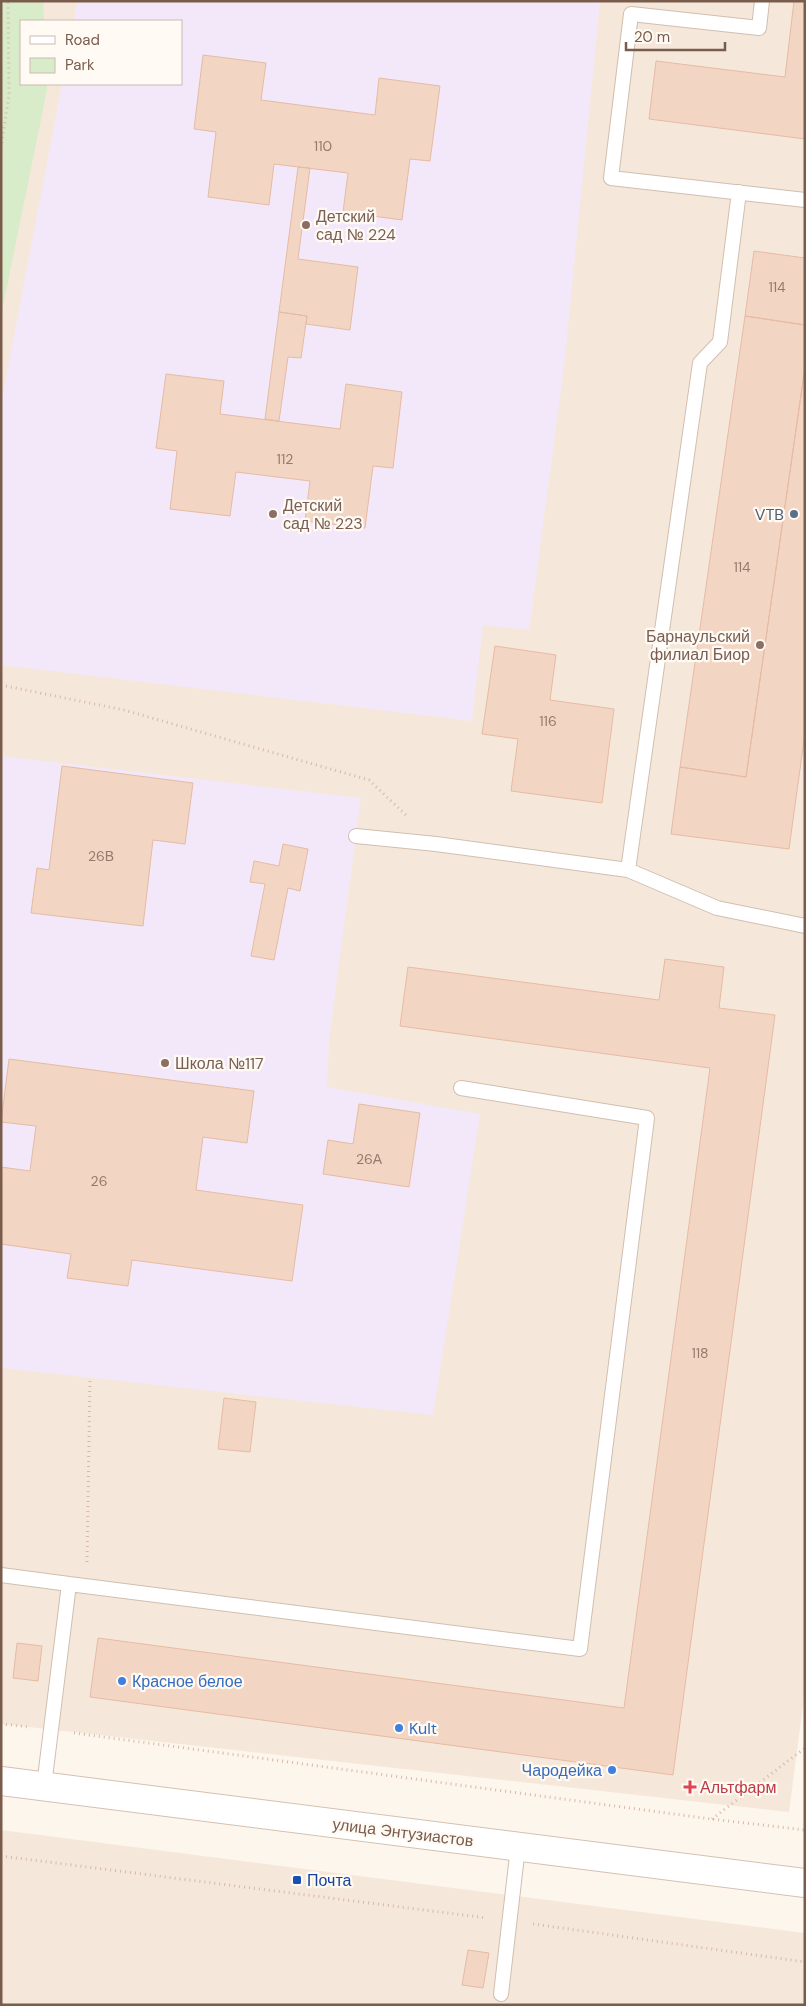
<svg xmlns="http://www.w3.org/2000/svg" width="806" height="2006" viewBox="0 0 806 2006" font-family="'DM Sans',sans-serif">
  <style>
    .residential { fill: #f5e8da; fill-rule: evenodd }
    .education { fill: #f3e8fa }
    .green { fill: #d8ecc9 }
    .building { fill: #f3d5c3; stroke: #e6bba3 }
    .lines { fill: none; stroke-linecap: round; stroke-linejoin: round }
    .lane-casing { stroke: #d1beb0; stroke-width: 16 }
    .secondary-casing { stroke: #d6c0b0; stroke-width: 30 }
    .path { stroke: #d9b8a5; stroke-width: 3; stroke-dasharray: 1 4; stroke-linecap: butt }
    .lane { stroke: #fff; stroke-width: 14 }
    .secondary { stroke: #fff; stroke-width: 28 }
    .education-dot { fill: #8d6e63; stroke: #fffaf3; stroke-width: 2 }
    .service-dot { fill: #5c6f8a; stroke: #fffaf3; stroke-width: 2 }
    .shop-dot { fill: #3f7fe0; stroke: #fffaf3; stroke-width: 2 }
    .health-dot { fill: #e0444e; stroke: #fffaf3; stroke-width: 2 }
    .transit-dot { fill: #1a4fb4; stroke: #fffaf3; stroke-width: 2 }
    .labels { text-anchor: middle; stroke-width: 4.5; stroke-linejoin: round; paint-order: stroke }
    .number-label { font-size: 14px; fill: #987a6a }
    .education-label { font-size: 16px; fill: #785e54; stroke: #fffaf3; text-anchor: start }
    .service-label { font-size: 16px; fill: #4e5e75; stroke: #fffaf3; text-anchor: end }
    .shop-label { font-size: 16px; fill: #366cbe; stroke: #fffaf3; text-anchor: start }
    .health-label { font-size: 16px; fill: #be3a42; stroke: #fffaf3; text-anchor: start }
    .street-label { font-size: 16px; fill: #7a5c4d; stroke: #fffaf3 }
    .transit-label { font-size: 16px; fill: #164399; stroke: #fffaf3; text-anchor: start }
  </style>
  <rect width="100%" height="100%" fill="#fdf6ec"/>
  <path class="residential" d="M1,1H805V1690L789,1812L1,1724ZM21,21H181V84H21Z
    M1,1830L805,1933V2005H1Z"/>
  <path class="education" d="M77,1H600L564,367L529,630L483,625L472,721L1,665V404L62,84H181V21H74Z
    M1,756L361,798L329,1039L327,1087L480,1114L433,1415L1,1368Z"/>
  <path class="green" d="M1,1H43L44,21H21V84H47V90L1,316Z"/>
  <path class="building" d="M794,1H805V139L649,119L656,61L785,77Z
    M203,55L266,63L261,100L375,115L379,78L440,86L430,161L410,159L402,220L343,212L348,173L274,164L269,205L208,197L216,132L194,129Z
    M298,167L310,168L298,259L358,267L350,330L306,324L307,316L279,312Z
    M754,251L805,258V325L745,316Z
    M279,312L307,316L301,358L288,357L279,421L265,419Z
    M745,316L805,325V367L746,777L680,767Z
    M805,367V733L789,849L671,834L680,767L746,777Z
    M166,374L224,381L220,414L340,429L346,384L402,392L393,468L373,466L365,528L305,521L310,481L236,472L230,516L170,509L177,451L156,448Z
    M495,646L556,655L550,700L614,709L602,803L511,791L518,739L482,734Z
    M62,766L193,783L185,844L153,840L143,926L31,913L37,868L49,870Z
    M283,844L308,849L300,891L288,888L274,960L251,956L265,884L250,882L254,861L279,866Z
    M665,959L724,967L719,1008L775,1015L673,1775L90,1697L98,1638L624,1708L710,1068L400,1026L408,967L659,1000Z
    M9,1059L254,1091L247,1143L203,1137L196,1190L303,1205L292,1281L132,1260L128,1286L67,1278L71,1254L1,1244V1167L30,1171L36,1126L1,1122Z
    M359,1104L420,1113L409,1187L323,1174L328,1140L353,1144Z
    M224,1398L256,1402L250,1452L218,1449Z
    M17,1643L42,1646L38,1681L13,1678Z
    M468,1950L489,1953L483,1988L462,1985Z"/>
  <g class="lines">
    <g class="lane-casing">
      <path id="lane" d="M762,1L759,28L631,14L611,178L805,200
        M356,836L436,844L628,870L717,908L805,926
        M628,870L700,363L720,342L739,192
        M1,1575L69,1584L44,1786
        M69,1584L580,1649L647,1118L461,1088
        M501,1994L518,1847"/>
    </g>
    <g class="secondary-casing">
      <path id="secondary" d="M1,1781L805,1883"/>
    </g>
    <path class="path" d="M1,148L9,95L8,1
      M1,685L124,710L369,780L407,816
      M87,1562L90,1378
      M1,1724L28,1727
      M74,1733L711,1819L805,1830
      M712,1819L805,1748
      M1,1856L487,1918
      M533,1924L805,1962"/>
    <use href="#lane" class="lane"/>
    <use href="#secondary" class="secondary"/>
  </g>
  <g class="education-dot">
    <circle cx="306" cy="225" r="5"/>
    <circle cx="273" cy="514" r="5"/>
    <circle cx="760" cy="645" r="5"/>
    <circle cx="165" cy="1063" r="5"/>
  </g>
  <circle class="service-dot" cx="794" cy="514" r="5"/>
  <g class="shop-dot">
    <circle cx="122" cy="1681" r="5"/>
    <circle cx="399" cy="1728" r="5"/>
    <circle cx="612" cy="1770" r="5"/>
  </g>
  <path class="health-dot" d="M687.5 1779.5h5v5h5v5h-5v5h-5v-5h-5v-5h5z"/>
  <rect class="transit-dot" x="292" y="1875" width="10" height="10" rx="2.5"/>
  <g class="labels">
    <g class="number-label">
      <text x="323" y="151">110</text>
      <text x="777" y="292">114</text>
      <text x="285" y="464">112</text>
      <text x="742" y="572">114</text>
      <text x="548" y="726">116</text>
      <text x="101" y="861">26В</text>
      <text x="369" y="1164">26А</text>
      <text x="99" y="1186">26</text>
      <text x="700" y="1358">118</text>
    </g>
    <g class="education-label">
      <text x="316" y="222">Детский<tspan x="316" dy="18">сад № 224</tspan></text>
      <text x="283" y="511">Детский<tspan x="283" dy="18">сад № 223</tspan></text>
      <text x="750" y="642" text-anchor="end">Барнаульский<tspan x="750" dy="18">филиал Биор</tspan></text>
      <text x="175" y="1069">Школа №117</text>
    </g>
    <g class="service-label">
      <text x="784" y="520">VTB</text>
    </g>
    <g class="shop-label">
      <text x="132" y="1687">Красное белое</text>
      <text x="409" y="1734">Kult</text>
      <text x="602" y="1776" text-anchor="end">Чародейка</text>
    </g>
    <g class="health-label">
      <text x="700" y="1793">Альтфарм</text>
    </g>
    <g class="street-label">
      <text transform="translate(403 1832) rotate(7)" y="6">улица Энтузиастов</text>
    </g>
    <g class="transit-label">
      <text x="307" y="1886">Почта</text>
    </g>
  </g>
  <rect width="806" height="2006" fill="none" stroke="#7a5c4d" stroke-width="5"/>
  <rect x="20" y="20" width="162" height="65" fill="#fffaf3" stroke="#cabbb1"/>
  <rect x="30" y="36" width="25" height="8" fill="#ffffff" stroke="#cabbb1"/>
  <text x="65" y="45" font-size="15" fill="#7a5c4d">Road</text>
  <rect x="30" y="58" width="25" height="15" fill="#d8ecc9" stroke="#cabbb1"/>
  <text x="65" y="70" font-size="15" fill="#7a5c4d">Park</text>
  <path d="M626 42v8h99v-8" fill="none" stroke="#7a5c4d" stroke-width="2.5"/>
  <text x="634" y="42" font-size="15" fill="#7a5c4d" stroke="#fffaf3" stroke-width="4" paint-order="stroke">20 m</text>
</svg>
